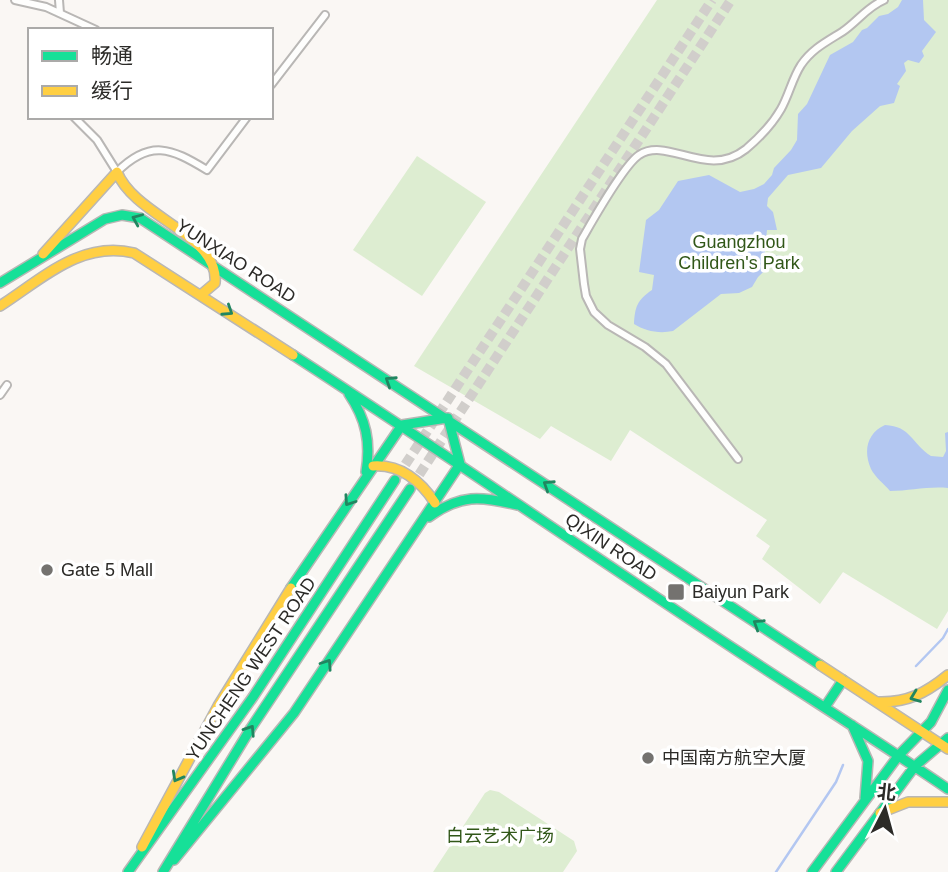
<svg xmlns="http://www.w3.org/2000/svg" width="948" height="872" viewBox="0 0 948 872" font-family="Helvetica,'Noto Sans SC',sans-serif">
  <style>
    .green { fill: #ddedd1 }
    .water { fill: #b3c7f1 }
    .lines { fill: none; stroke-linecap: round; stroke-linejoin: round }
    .stream { stroke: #b3c7f1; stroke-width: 2.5 }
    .primary-tunnel { stroke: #d1cecb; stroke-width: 10; stroke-dasharray: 10 5; stroke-linecap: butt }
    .street-casing { stroke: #b9b7b5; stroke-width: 10 }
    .fast-casing { stroke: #b9b7b5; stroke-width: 12 }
    .slow-casing { stroke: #b9b7b5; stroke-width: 12 }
    .street { stroke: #fefefd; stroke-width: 6 }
    .fast { stroke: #16e098; stroke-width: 9 }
    .slow { stroke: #ffcf43; stroke-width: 9 }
    .oneway { stroke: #218660 }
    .poi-dot { fill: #74726f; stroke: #fff; stroke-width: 2.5 }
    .labels { text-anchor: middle; stroke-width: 7; stroke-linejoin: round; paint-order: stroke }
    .park-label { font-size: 18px; fill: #315718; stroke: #fff }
    .street-label { font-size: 18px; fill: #2c2b28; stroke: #fff }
    .poi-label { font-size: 18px; fill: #2c2b28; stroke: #fff; text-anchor: start }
  </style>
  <rect width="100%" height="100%" fill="#faf7f4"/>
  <path class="green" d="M657,0H948V611L937,629L843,572L820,604L762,559L770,546L756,536L767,520L630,430L611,461L551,426L540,439L414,366Z
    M417,156L486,202L422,296L353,250Z
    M490,790L499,792L574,841L577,851L563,872H433L485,793Z"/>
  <path class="water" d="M902,0H923L924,20L936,32L922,51L924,56L919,63L908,60L904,63L906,71L897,84L900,86L894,103L880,106L852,131L821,168L788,175L768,198L767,206L773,212L777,230H767L766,240L760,239V243L765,244V254L780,256L758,277L752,287L739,293L721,294L673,331C659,334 645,331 634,324C635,307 637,300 652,290L654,275L639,272L646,220L659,210L678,181L709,175L740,192L754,189L764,184L772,175L774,168L791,150L797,140L798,114L807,104L830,55L853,42L862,30L867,28L879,16L888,14L898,7Z
    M885,425C911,426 912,444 931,456L943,457L946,451L945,433L948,432V488C928,486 910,491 890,491C884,484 875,477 871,469C863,451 867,433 885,425Z"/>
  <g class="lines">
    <path class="stream" d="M916,666L943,638L948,629
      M776,872L836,782L843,765"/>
    <path class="primary-tunnel" d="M397,477L712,0
      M411,487L731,0"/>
    <g class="street-casing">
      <path id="street" d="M15,0L46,7L96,30
        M59,0L60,13
        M271,85L325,15
        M74,117L97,140L117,172C150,139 171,148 207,170L247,117
        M0,395L7,385
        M738,459L666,364L645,347L608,325L594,312L586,296L584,284L580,249L582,239C593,220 623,166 639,155C668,136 707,180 746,149C759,138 773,123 781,109C789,95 792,79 801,65C812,49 826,42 842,32C857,22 867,7 884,0"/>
    </g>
    <g class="fast-casing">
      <path id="fast" d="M0,283L105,219L122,215L140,218L820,665
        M293,355C443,452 590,554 739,652C809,698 879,742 948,789
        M349,394C366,419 371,442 366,472
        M429,517C460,494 481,496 517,505
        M291,588L402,425L447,418
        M825,707L843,680
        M852,725L868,761L865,798
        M174,860L294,713L460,464L448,418
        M128,872L253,697L395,480
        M163,872L251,728L410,489
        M812,872L899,755L931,722L948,690
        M836,872L915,766L948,738"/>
    </g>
    <g class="slow-casing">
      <path id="slow" d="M43,254L117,172C135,217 220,235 215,283L202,294
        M0,306C42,279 81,240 134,253L293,355
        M373,466C400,464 421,481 435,503
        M820,665L948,749
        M878,702C907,703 926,693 948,675
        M880,813L908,802H948
        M142,847L218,706L291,588"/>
    </g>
    <use href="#street" class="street"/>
    <use href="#fast" class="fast"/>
    <use href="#slow" class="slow"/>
  </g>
  <defs><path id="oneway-chevron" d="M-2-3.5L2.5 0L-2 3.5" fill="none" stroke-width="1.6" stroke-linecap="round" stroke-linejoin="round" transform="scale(1.75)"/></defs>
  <g class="oneway">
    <use href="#oneway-chevron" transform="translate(137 219) rotate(-157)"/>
    <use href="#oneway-chevron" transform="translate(228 311) rotate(33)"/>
    <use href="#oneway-chevron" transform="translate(390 381) rotate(-147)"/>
    <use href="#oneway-chevron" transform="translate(548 485) rotate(-147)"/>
    <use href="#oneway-chevron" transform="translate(349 501) rotate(124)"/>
    <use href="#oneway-chevron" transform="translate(758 624) rotate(-147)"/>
    <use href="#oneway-chevron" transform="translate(327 664) rotate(-56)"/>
    <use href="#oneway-chevron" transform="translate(915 697) rotate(159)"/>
    <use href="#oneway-chevron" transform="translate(250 730) rotate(-57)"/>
    <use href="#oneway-chevron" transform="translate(177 777) rotate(119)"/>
  </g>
  <g class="poi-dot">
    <circle cx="47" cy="570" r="7"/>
    <rect x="667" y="583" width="18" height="18" rx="3.5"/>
    <circle cx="648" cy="758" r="7"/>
  </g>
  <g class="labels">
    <g class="park-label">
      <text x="739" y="248">Guangzhou<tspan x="739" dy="21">Children's Park</tspan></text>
      <text x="500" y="842">白云艺术广场</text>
    </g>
    <g class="street-label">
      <text transform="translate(236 261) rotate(33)" y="6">YUNXIAO ROAD</text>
      <text transform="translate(611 547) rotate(34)" y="6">QIXIN ROAD</text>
      <text transform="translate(251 669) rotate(-56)" y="6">YUNCHENG WEST ROAD</text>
    </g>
    <g class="poi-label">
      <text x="61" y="576">Gate 5 Mall</text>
      <text x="692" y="598">Baiyun Park</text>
      <text x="662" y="764">中国南方航空大厦</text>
    </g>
  </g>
  <rect x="28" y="28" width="245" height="91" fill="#ffffff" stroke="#abaaa9" stroke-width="2"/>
  <rect x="42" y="51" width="35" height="10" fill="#16e098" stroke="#abaaa9" stroke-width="2"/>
  <text x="91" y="63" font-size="21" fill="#2c2b28">畅通</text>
  <rect x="42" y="86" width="35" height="10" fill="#ffcf43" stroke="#abaaa9" stroke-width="2"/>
  <text x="91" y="98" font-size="21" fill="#2c2b28">缓行</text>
  <g transform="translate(885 809) rotate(6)" stroke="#ffffff" stroke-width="5" paint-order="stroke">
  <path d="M0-5L12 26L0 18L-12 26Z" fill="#2c2b28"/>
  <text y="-10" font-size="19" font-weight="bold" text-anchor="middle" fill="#2c2b28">北</text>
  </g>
</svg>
